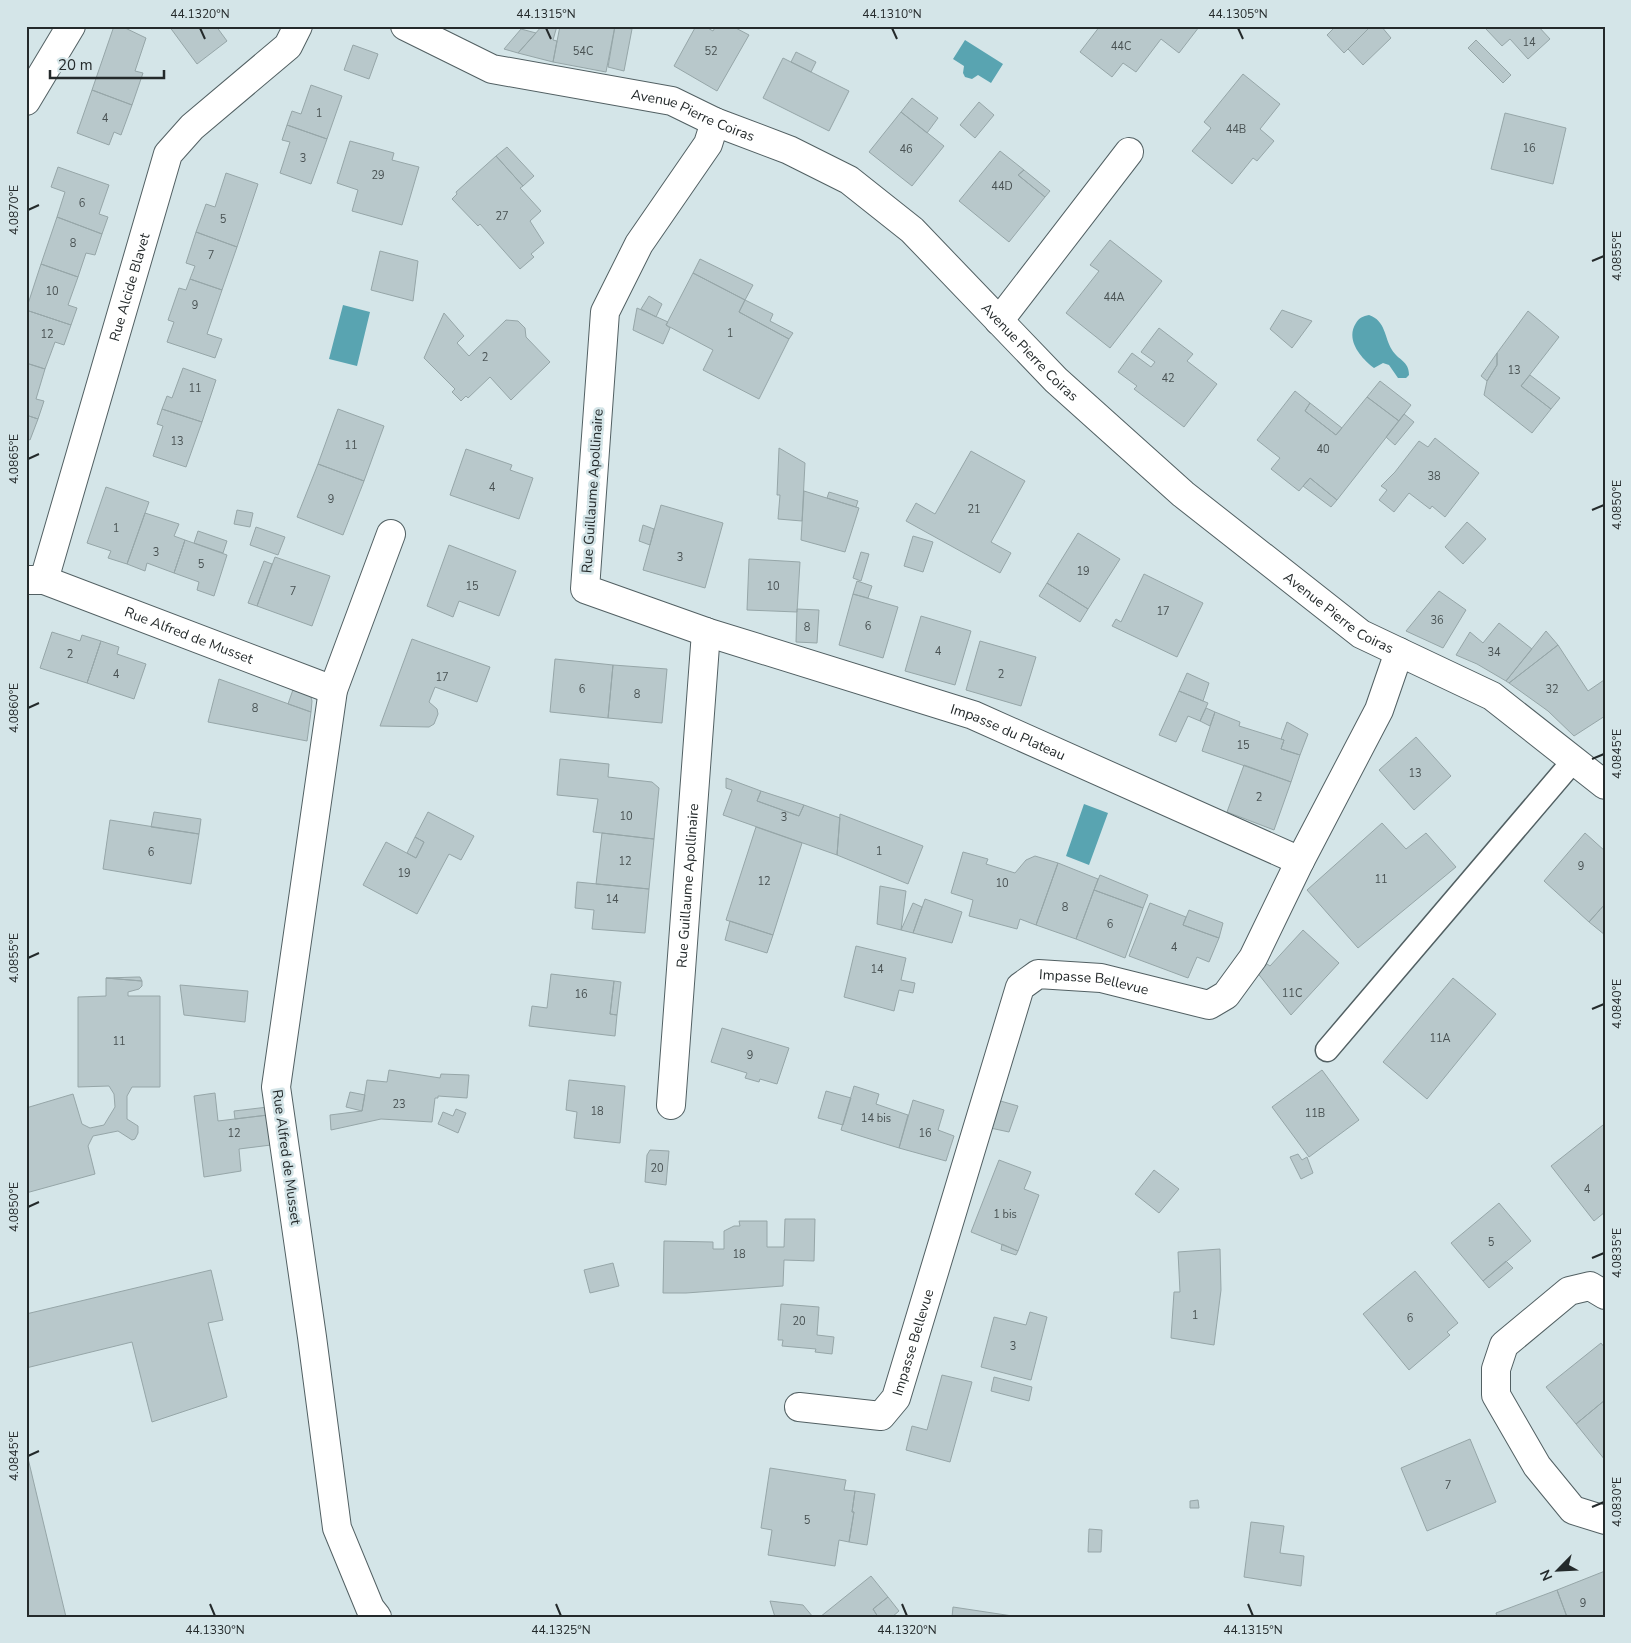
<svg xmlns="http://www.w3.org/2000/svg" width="1631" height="1643" viewBox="0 0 1631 1643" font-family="'Nunito Sans',sans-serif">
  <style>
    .water { fill: #59a4b1 }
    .building { fill: #b8c8cb; stroke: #96a6a8 }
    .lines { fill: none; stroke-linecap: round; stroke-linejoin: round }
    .lane-casing { stroke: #526063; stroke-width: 25 }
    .street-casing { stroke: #526063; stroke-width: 30 }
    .lane { stroke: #fff; stroke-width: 22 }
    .street { stroke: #fff; stroke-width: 28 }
    .ticks { fill: none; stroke: #242a2b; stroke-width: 2 }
    .labels { text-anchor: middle; stroke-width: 5; stroke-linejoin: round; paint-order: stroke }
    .number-label { font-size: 11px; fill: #495253 }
    .street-label { font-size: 14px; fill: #242a2b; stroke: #d4e5e8 }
    .neatline { fill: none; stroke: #242a2b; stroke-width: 2 }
    .ticks-label { font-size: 12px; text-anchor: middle; fill: #242a2b }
  </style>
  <rect width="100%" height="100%" fill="#d4e5e8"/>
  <path class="water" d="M965,40L1003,64L991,83L978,75L972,79L965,77L963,73L964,66L953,59Z
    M343,305L370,312L357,366L329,359Z
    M1369,315C1386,321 1384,337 1392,350C1398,360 1409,361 1409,375L1406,378H1398L1389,365L1383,363L1374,368C1361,358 1345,340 1356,323C1359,318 1363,316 1369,315Z
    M1084,804L1108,813L1089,865L1066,856Z"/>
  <path class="building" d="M114,26H121L146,38L135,71L143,73L132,105L92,90Z
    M169,26H216L227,41L197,64Z
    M542,26H557L553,40L557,41L553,62L518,53Z
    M560,26H615L606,72L553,62Z
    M615,26L632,29L624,71L608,67Z
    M696,26H704L713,31L716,26H732L749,35L717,91L674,66Z
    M1100,26H1197L1199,27L1179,53L1161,39L1136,72L1123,63L1112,77L1080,52Z
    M1336,26H1371L1344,53L1327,35Z
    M1371,26H1381L1391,38L1363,65L1348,49Z
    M1489,26H1538L1550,39L1528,59L1510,39L1502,46L1486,29Z
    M521,29L536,33L518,53L504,49Z
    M1476,40L1511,75L1503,83L1468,48Z
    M353,45L378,54L369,79L344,70Z
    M796,52L816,62L811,72L791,62Z
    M783,58L849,91L829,131L763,98Z
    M1243,74L1280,104L1260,129L1274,141L1257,161L1253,158L1232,184L1192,151L1211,128L1204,122Z
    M311,85L342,96L327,139L287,125L292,111L301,114Z
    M92,90L132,105L121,135L114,132L109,145L77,133Z
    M912,98L938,118L927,133L901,112Z
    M979,102L994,115L975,138L960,125Z
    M901,112L944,146L912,186L869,152Z
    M1505,113L1566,128L1553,184L1491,169Z
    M287,125L327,139L311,184L280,173L290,142L282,140Z
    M350,141L394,153L392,160L419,167L402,225L352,211L358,190L337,183Z
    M507,147L534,176L523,186L496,156Z
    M1000,151L1024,170L1018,175L1045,197L1009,242L959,201Z
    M496,156L523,186L520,188L541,211L530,221L544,243L531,254L534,257L520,269L480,224L478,226L452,199L457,194L456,192Z
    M58,167L109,185L99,214L108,217L102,234L57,217L65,192L51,187Z
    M1024,170L1050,191L1045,197L1018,175Z
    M226,173L258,184L237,247L196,232L206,204L215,207Z
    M57,217L102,234L95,255L86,253L78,277L41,264Z
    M196,232L237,247L222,290L190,279L195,266L186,263Z
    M1110,240L1162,281L1110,348L1066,313L1099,271L1090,265Z
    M380,251L418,261L413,301L371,290Z
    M700,259L753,285L745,300L693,273Z
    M41,264L78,277L68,305L77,308L71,325L26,310Z
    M693,273L745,300L739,312L789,339L759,399L703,370L713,350L666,325Z
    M190,279L222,290L207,334L222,339L215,358L167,342L174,322L168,320L179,288L186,290Z
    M649,296L662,304L656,317L641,309Z
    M745,300L773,314L770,321L793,333L789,339L739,312Z
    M637,308L668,322L666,325L670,328L663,344L633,330Z
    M26,310L71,325L64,345L55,342L45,369L26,363Z
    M1282,310L1312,321L1292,348L1270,329Z
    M1528,311L1559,337L1521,386L1551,409L1532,433L1484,395L1487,381L1497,365V353Z
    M444,313L464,336L457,343L469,356L506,320L518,321L525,328L526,337L550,362L511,400L490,377L468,398L466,396L461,401L452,392L455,389L424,358Z
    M1159,328L1193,354L1187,361L1217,384L1184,427L1134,389L1137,386L1118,372L1132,353L1151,367L1155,362L1141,352Z
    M1497,353V365L1487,381L1481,376Z
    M26,363L45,369L36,399L44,401L38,419L26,415Z
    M183,368L216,380L202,422L162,409L167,396L172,398Z
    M1530,375L1560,398L1551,409L1521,386Z
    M1380,381L1411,405L1399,421L1367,397Z
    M1295,391L1310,403L1305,411L1336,435L1367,397L1399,421L1337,500L1310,478L1299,491L1271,469L1280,458L1257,440Z
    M1310,403L1342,428L1336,435L1305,411Z
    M162,409L202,422L186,467L153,456L163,426L157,424Z
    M338,409L384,426L364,481L318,464Z
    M1404,414L1414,422L1395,445L1386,437Z
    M26,415L38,419L30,440L26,438Z
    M1435,438L1479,473L1445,517L1432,506L1430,509L1409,493L1394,512L1379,500L1387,490L1381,486L1395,472L1419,441L1428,447Z
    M779,448L805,463L802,521L778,519L780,495H777Z
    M466,449L512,465L510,470L533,478L519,519L450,495Z
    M971,451L1025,481L991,542L1011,553L1000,573L906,521L916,503L935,514Z
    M318,464L364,481L343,535L297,517Z
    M1310,478L1337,500L1331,507L1303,486Z
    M106,487L149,502L127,564L108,558L111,551L87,543Z
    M804,491L859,508L845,552L801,540Z
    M829,492L858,501L856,507L827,498Z
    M661,505L723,523L705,588L643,570Z
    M237,510L253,513L250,527L234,524Z
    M145,513L179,524L174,536L185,540L174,573L147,563L145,571L127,564Z
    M1467,522L1486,539L1463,564L1445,547Z
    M643,525L654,529L650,545L639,541Z
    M256,527L285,537L278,555L250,545Z
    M198,531L227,541L223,553L194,543Z
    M1078,533L1120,559L1088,609L1047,583Z
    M913,536L933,542L923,572L904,566Z
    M185,540L227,555L214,596L197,590L199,582L174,573Z
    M449,545L516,571L499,616L459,601L453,617L427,606Z
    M861,552L869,554L861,581L853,578Z
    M275,557L330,576L312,626L257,606Z
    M749,559L800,562L797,612L747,610Z
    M264,561L272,564L257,606L248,603Z
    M1144,574L1203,603L1177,657L1112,626L1116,619L1121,622Z
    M857,581L872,586L868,598L853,594Z
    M1047,583L1088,609L1080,622L1039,596Z
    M1439,591L1466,610L1443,648L1406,631Z
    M853,594L898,607L883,658L839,645Z
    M797,609L819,610L817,643L796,642Z
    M921,616L971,631L955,685L905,671Z
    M1499,623L1532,649L1506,681L1477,664L1456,655L1470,632L1483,643Z
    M1546,631L1558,645L1509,683L1506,681Z
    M52,632L80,641L82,635L101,641L87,683L40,668Z
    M412,639L490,667L477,702L435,687L429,702L437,709L438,714L434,724L429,727L380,726Z
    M101,641L119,647L117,654L146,664L134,699L87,683Z
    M980,641L1036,657L1021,706L966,690Z
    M1558,645L1588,691L1604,680L1605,682V716L1574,736L1548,711L1509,683Z
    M555,659L613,665L608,718L550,712Z
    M613,665L667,669L662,723L608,718Z
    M1187,673L1209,683L1203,701L1179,691Z
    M219,679L311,712L307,741L208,722Z
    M296,681L310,693L312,701L311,712L288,704Z
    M1179,691L1208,703L1200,721L1188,716L1176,742L1159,735Z
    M1206,708L1215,712L1210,726L1200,721Z
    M1215,712L1240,722L1239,726L1284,740L1281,749L1300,755L1291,782L1202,751Z
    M1287,722L1308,734L1300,755L1281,749L1284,740L1281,739Z
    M1416,737L1451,776L1414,810L1379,770Z
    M560,759L609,764L608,777L652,782L659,788L654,839L593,832L598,799L557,795Z
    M1244,765L1291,782L1274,830L1227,812Z
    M726,778L761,791L757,801L799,816L804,805L840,818L837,855L723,815L732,790L726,788Z
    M761,791L804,805L799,816L757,801Z
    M154,812L201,819L199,834L151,827Z
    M428,812L474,836L461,860L449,854L417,914L363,885L386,842L416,858L424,842L415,837Z
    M840,814L923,846L908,884L837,855Z
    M110,820L199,834L191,884L103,869Z
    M1382,823L1406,849L1426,833L1456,867L1358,948L1307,890Z
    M756,827L802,843L773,935L726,920Z
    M602,833L654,839L649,889L596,884Z
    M1585,833L1605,851V904L1589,922L1544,881Z
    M415,837L424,842L416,858L407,853Z
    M963,852L988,859L986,864L1015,873L1026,860L1035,856L1058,863L1036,925L1020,919L1017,929L969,916L973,900L951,893Z
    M1058,863L1098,879L1076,939L1036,925Z
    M1100,875L1148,895L1143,908L1094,890Z
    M577,882L649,889L645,933L592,929L594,910L575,908Z
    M880,886L906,891L901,930L877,924Z
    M1094,890L1143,908L1125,958L1076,939Z
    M925,899L962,912L952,943L913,933Z
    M913,903L922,907L913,933L901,930Z
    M1150,903L1186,917L1183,925L1219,938L1209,962L1197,957L1188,978L1129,956Z
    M1605,904V935L1589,922Z
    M1189,910L1223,923L1219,938L1183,925Z
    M730,921L773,935L767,953L725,940Z
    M1303,930L1339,963L1291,1015L1256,971L1261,960L1270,966Z
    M856,946L906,958L901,980L915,983L913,993L899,990L894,1011L844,997Z
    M551,974L614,981L610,1014L617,1015L615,1036L529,1026L532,1006L547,1008Z
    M140,977L142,981L106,978L137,977Z
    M106,978L142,981V986L139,989L128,992V996H160V1087H132L127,1096V1119L138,1126V1133L135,1139L132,1140L118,1131L93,1136L88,1146L95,1174L26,1193V1108L73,1094L82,1124L90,1128L104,1125L115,1107L114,1094L109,1086L78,1087V997L106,996Z
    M1453,978L1496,1014L1427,1099L1383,1062Z
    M614,981L621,982L617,1015L610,1014Z
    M180,985L248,991L245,1022L184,1015Z
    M722,1028L789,1048L777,1084L760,1079L759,1082L745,1078L747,1073L711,1062Z
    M389,1070L440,1078L441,1074L469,1075L467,1098L438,1096V1098H435L432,1122L381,1119L331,1130L330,1115L362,1111L367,1080L387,1082Z
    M1322,1070L1359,1120L1309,1157L1272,1107Z
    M569,1080L625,1086L620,1143L574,1138L577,1112L566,1110Z
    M854,1086L879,1094L876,1104L908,1115L899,1148L841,1130Z
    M826,1091L851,1098L843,1125L818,1118Z
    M350,1092L365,1095L362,1111L346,1107Z
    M215,1093L218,1121L268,1115L271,1145L239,1149L241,1171L204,1177L194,1096Z
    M990,1098L1018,1106L1009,1132L981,1126Z
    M913,1100L944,1110L938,1130L954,1136L946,1161L899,1148Z
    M268,1107V1115L235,1119L234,1111Z
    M456,1109L466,1113L458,1133L438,1124L443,1112L453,1116Z
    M1603,1125L1605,1127V1212L1594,1221L1551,1166Z
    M650,1150L669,1151L666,1185L645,1182L647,1155Z
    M1298,1154L1302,1160L1307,1157L1313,1173L1301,1179L1290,1157Z
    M999,1160L1031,1172L1024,1189L1039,1195L1018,1251L971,1232Z
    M1154,1170L1179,1189L1159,1213L1135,1194Z
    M1499,1203L1531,1241L1483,1281L1451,1243Z
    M785,1219H815L814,1261L784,1260L783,1286L686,1293H663L664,1241L713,1242V1249H724V1231L734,1226H740L739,1221H767V1247H784Z
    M1002,1244L1018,1251L1016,1255L1001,1250Z
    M1220,1249L1221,1290L1214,1345L1171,1338L1174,1292H1180L1178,1252Z
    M1506,1261L1513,1268L1489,1288L1483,1281Z
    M613,1263L619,1286L590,1293L584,1270Z
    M211,1270L223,1320L208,1323L227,1397L152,1422L132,1342L26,1368V1314Z
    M1415,1271L1458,1323L1447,1332L1450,1335L1409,1370L1363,1314Z
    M781,1304L819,1307L817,1335L834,1337L832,1354L815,1352L816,1349L782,1346L783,1340H778Z
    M1030,1312L1047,1317L1031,1380L981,1367L994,1317L1026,1325Z
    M1601,1343L1605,1348V1400L1576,1424L1546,1387Z
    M942,1375L972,1382L950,1462L906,1450L912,1426L927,1430Z
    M994,1377L1032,1387L1029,1401L991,1391Z
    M1605,1400V1460L1576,1424Z
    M1470,1439L1496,1502L1427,1531L1401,1468Z
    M26,1450L66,1617H26Z
    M770,1468L846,1480L844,1490L855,1491L852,1512H854L849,1542L839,1540L835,1566L768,1555L772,1530L761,1528Z
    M855,1491L875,1494L867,1545L849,1542L854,1512H852Z
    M1198,1500L1199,1508H1190V1501Z
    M1251,1522L1284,1526L1280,1553L1304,1556L1301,1586L1244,1577Z
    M1089,1529L1102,1530L1101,1552H1088Z
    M1605,1571V1617H1567L1557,1590Z
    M871,1576L888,1597L873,1609L878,1617H820Z
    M1557,1590L1567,1617H1497L1496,1613Z
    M888,1597L899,1611L892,1617H878L873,1609Z
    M770,1601L803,1605L813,1617H775Z
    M953,1607L1019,1617H952Z"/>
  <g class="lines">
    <g class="lane-casing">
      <path id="lane" d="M1327,1050L1574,760"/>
    </g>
    <g class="street-casing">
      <g id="street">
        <path id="s1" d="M405,26L492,69L672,101L715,122L789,150L849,180L912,230L1056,380L1183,494L1361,634L1492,696L1605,785"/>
        <path d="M26,101L71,26"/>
        <path id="s2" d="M715,122L708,144L639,244L605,312L585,589L706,632L973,715L1300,861"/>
        <path d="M999,321L1129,152"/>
        <path id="s3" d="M27,580H44L333,690"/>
        <path id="s4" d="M44,580L168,154L192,127L288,46L298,26"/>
        <path id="s5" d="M671,1105L706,632"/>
        <path d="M1605,1295L1590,1286L1569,1291L1504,1345L1496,1369V1395L1537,1466L1573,1510L1605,1520"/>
        <path id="s6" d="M799,1407L881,1416L896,1398L1020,987L1038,974L1101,978L1209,1005L1226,995L1253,958L1300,861L1379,710L1399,652"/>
        <path d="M377,1617L370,1608L337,1528L312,1337L276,1087L333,690L391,534"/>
      </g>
    </g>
    <use href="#lane" class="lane"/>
    <use href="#street" class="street"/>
  </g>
  <path class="ticks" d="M200,28L205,39M546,28L551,39M892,28L897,39M1238,28L1243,39M28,210L39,205M1592,261L1604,256M28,459L39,454M1592,510L1604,505M28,708L39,703M1592,759L1604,754M28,958L39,953M1592,1009L1604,1004M28,1207L39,1202M1592,1258L1604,1253M28,1456L39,1451M1592,1507L1604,1502M210,1604L215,1616M556,1604L561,1616M902,1604L907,1616M1248,1604L1253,1616"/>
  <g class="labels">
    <g class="number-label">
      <text x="1529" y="46">14</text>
      <text x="1121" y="50">44C</text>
      <text x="583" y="55">54C</text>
      <text x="711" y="55">52</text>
      <text x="319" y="117">1</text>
      <text x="105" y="122">4</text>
      <text x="1236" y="133">44B</text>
      <text x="1529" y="152">16</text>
      <text x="906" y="153">46</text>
      <text x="303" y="162">3</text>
      <text x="378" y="179">29</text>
      <text x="1002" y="190">44D</text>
      <text x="82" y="207">6</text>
      <text x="502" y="220">27</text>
      <text x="223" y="223">5</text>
      <text x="73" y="247">8</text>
      <text x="211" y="259">7</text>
      <text x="52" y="295">10</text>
      <text x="1114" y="301">44A</text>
      <text x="195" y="309">9</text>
      <text x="730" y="337">1</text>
      <text x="47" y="338">12</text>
      <text x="485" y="361">2</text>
      <text x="1514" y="374">13</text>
      <text x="1168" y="382">42</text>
      <text x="195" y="392">11</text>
      <text x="177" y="445">13</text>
      <text x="351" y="449">11</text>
      <text x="1323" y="453">40</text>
      <text x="1434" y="480">38</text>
      <text x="492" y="491">4</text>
      <text x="331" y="503">9</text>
      <text x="974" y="513">21</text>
      <text x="116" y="532">1</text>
      <text x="156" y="556">3</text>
      <text x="680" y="561">3</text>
      <text x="201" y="568">5</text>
      <text x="1083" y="575">19</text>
      <text x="472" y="590">15</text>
      <text x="773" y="590">10</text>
      <text x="293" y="595">7</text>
      <text x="1163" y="615">17</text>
      <text x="1437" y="624">36</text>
      <text x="868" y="630">6</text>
      <text x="807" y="631">8</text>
      <text x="938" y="655">4</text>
      <text x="1494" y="656">34</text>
      <text x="70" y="658">2</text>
      <text x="116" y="678">4</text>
      <text x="1001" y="678">2</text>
      <text x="442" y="681">17</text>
      <text x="582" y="693">6</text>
      <text x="1552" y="693">32</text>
      <text x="637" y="698">8</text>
      <text x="255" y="712">8</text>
      <text x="1243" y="749">15</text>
      <text x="1415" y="777">13</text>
      <text x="1259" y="801">2</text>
      <text x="626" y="820">10</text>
      <text x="784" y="821">3</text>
      <text x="879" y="855">1</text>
      <text x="151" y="856">6</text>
      <text x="625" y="865">12</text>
      <text x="1581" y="870">9</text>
      <text x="404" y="877">19</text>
      <text x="1381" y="883">11</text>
      <text x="764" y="885">12</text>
      <text x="1002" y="887">10</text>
      <text x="612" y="903">14</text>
      <text x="1065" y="911">8</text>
      <text x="1110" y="928">6</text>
      <text x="1174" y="951">4</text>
      <text x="877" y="973">14</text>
      <text x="1292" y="997">11C</text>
      <text x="581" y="998">16</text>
      <text x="1440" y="1042">11A</text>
      <text x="119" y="1045">11</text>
      <text x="750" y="1059">9</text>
      <text x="399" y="1108">23</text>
      <text x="597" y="1115">18</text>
      <text x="1315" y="1117">11B</text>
      <text x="876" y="1122">14 bis</text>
      <text x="234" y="1137">12</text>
      <text x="925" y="1137">16</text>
      <text x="657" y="1172">20</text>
      <text x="1587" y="1193">4</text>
      <text x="1005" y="1218">1 bis</text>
      <text x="1491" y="1246">5</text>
      <text x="739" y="1258">18</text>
      <text x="1195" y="1319">1</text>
      <text x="1410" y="1322">6</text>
      <text x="799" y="1325">20</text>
      <text x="1013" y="1350">3</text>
      <text x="1448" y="1489">7</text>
      <text x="807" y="1524">5</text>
      <text x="1583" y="1607">9</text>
    </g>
    <g class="street-label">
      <text dy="5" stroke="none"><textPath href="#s1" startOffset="304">Avenue Pierre Coiras</textPath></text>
      <text dy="5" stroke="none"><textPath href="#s4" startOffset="305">Rue Alcide Blavet</textPath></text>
      <text dy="5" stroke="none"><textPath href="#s1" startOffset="724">Avenue Pierre Coiras</textPath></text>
      <text transform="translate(592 491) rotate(-86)" y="5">Rue Guillaume Apollinaire</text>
      <text dy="5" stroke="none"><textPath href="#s1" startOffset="1129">Avenue Pierre Coiras</textPath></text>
      <text dy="5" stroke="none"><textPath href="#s3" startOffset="172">Rue Alfred de Musset</textPath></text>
      <text dy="5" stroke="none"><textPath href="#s2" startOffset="945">Impasse du Plateau</textPath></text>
      <text dy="5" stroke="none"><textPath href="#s5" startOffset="220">Rue Guillaume Apollinaire</textPath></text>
      <text dy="5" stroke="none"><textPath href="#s6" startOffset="614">Impasse Bellevue</textPath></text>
      <text transform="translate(287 1157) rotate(82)" y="5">Rue Alfred de Musset</text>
      <text dy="5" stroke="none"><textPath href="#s6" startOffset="164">Impasse Bellevue</textPath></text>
    </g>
  </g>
  <rect width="1631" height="1643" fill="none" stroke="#d4e5e8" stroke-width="55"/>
  <g transform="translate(1558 1570) rotate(246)" stroke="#d4e5e8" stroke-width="4" paint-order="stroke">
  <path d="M0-4L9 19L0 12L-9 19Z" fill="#242a2b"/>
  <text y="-8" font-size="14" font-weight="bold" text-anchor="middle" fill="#242a2b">N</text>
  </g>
  <path d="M50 70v8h114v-8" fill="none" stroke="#242a2b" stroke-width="2.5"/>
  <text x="58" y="70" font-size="15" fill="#242a2b" stroke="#d4e5e8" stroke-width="4" paint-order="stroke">20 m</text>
  <rect x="28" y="28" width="1576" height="1588" class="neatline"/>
  <g class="ticks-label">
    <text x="200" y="18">44.1320°N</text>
    <text x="546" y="18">44.1315°N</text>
    <text x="892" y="18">44.1310°N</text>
    <text x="1238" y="18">44.1305°N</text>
    <text transform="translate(14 210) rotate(-90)" y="4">4.0870°E</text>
    <text transform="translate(1617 256) rotate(-90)" y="4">4.0855°E</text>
    <text transform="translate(14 459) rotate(-90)" y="4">4.0865°E</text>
    <text transform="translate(1617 505) rotate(-90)" y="4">4.0850°E</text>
    <text transform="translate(14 708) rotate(-90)" y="4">4.0860°E</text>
    <text transform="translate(1617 754) rotate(-90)" y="4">4.0845°E</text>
    <text transform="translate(14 958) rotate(-90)" y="4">4.0855°E</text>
    <text transform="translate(1617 1004) rotate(-90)" y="4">4.0840°E</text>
    <text transform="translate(14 1207) rotate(-90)" y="4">4.0850°E</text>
    <text transform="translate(1617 1253) rotate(-90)" y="4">4.0835°E</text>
    <text transform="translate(14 1456) rotate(-90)" y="4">4.0845°E</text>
    <text transform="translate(1617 1502) rotate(-90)" y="4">4.0830°E</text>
    <text x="215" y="1634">44.1330°N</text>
    <text x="561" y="1634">44.1325°N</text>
    <text x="907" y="1634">44.1320°N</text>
    <text x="1253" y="1634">44.1315°N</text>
  </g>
</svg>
